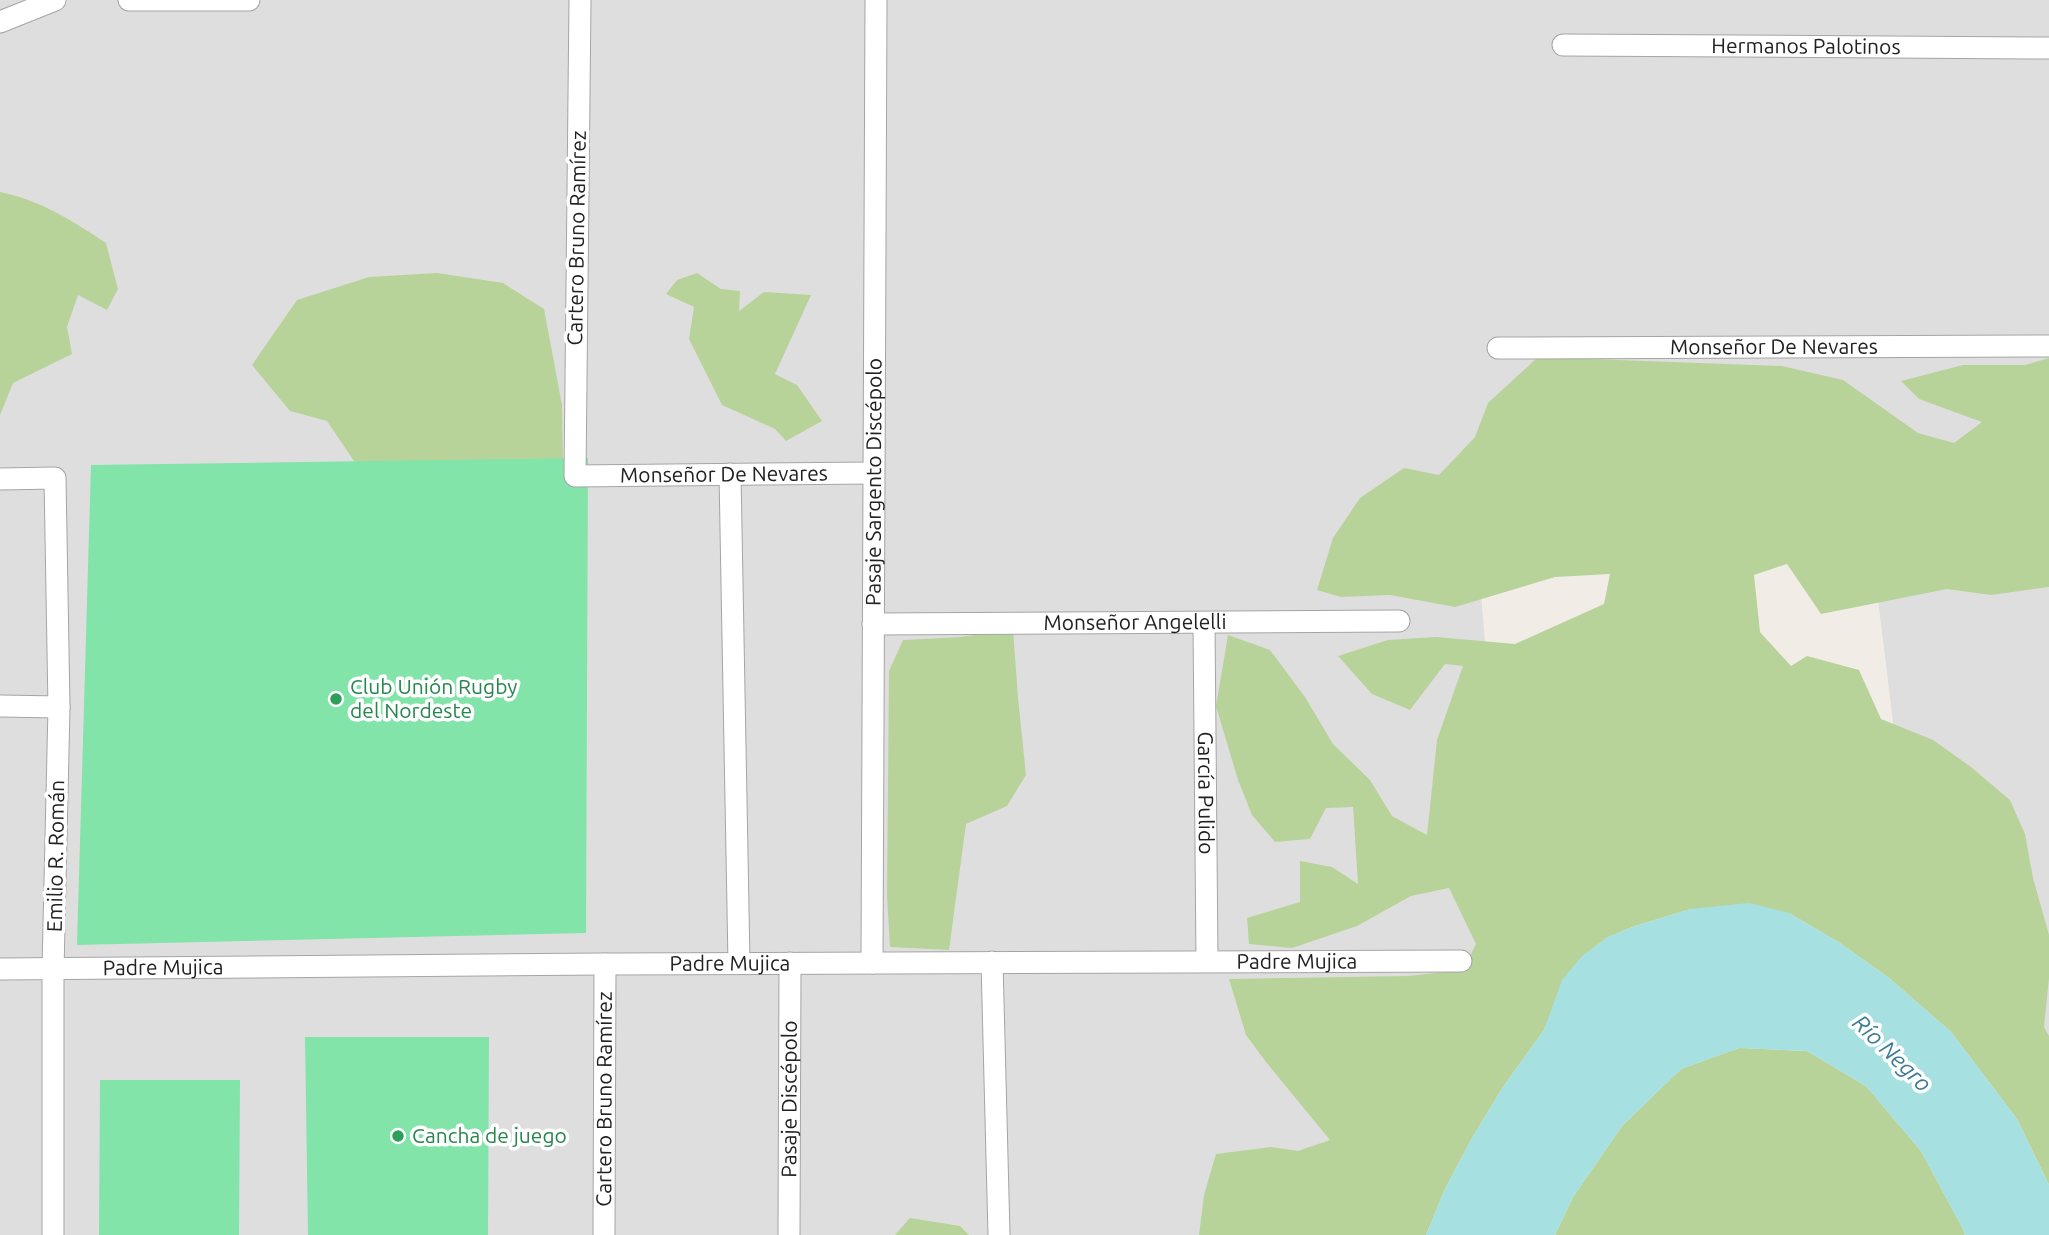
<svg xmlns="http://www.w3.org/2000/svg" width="2049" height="1235" viewBox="0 0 2049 1235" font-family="Ubuntu,sans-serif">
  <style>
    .residential { fill: #dfdede }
    .forest { fill: #b7d39a }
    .pitch { fill: #82e4a9 }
    .water { fill: #a6e0e1 }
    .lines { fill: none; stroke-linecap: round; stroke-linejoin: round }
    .minor-casing { stroke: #a5a5a5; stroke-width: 23 }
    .minor { stroke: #fff; stroke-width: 21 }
    .leisure-dot { fill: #2e9e5b; stroke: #fff; stroke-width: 2.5 }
    .labels { text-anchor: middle; stroke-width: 7; stroke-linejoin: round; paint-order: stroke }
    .street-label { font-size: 21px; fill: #212121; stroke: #fff }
    .leisure-label { font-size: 21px; fill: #27864d; stroke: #fff; text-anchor: start }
    .water-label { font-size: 23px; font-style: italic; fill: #3c7c96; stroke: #fff }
  </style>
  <rect width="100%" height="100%" fill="#f2ece7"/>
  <path class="residential" d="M0,0H2049V1105L1901,787L1860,453L1473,496L1506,897L1401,1235H0Z"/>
  <path class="forest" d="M0,192C40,200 73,221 106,243L118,289L107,310L78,295L67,327L72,354L13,383L0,415Z
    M437,273L503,283L544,309L562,405L563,463L358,467L327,421L290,411L252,365L297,300L369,277Z
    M697,273L721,289L740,291L739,311L764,292L811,295L775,374L797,385L822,421L786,441L775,429L722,405L689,339L694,307L666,294L677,280Z
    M1538,357L1782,366L1843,380L1918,433L1954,443L1982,422L1919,399L1901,381L1963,365H2025L2049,358V587L1991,595L1947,589L1821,614L1787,564L1754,575L1760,632L1791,666L1807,656L1859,670L1881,719L1933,740L1971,767L2010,800L2025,834L2033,878L2049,935V978L2044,1027L2049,1036V1185L2017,1119L1951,1032L1889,978L1840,943L1789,913L1691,909L1635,926L1606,938L1554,1006L1544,1030L1503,1087L1472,1138L1445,1189L1426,1235H1199L1204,1195L1216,1154L1271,1147L1298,1151L1330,1140L1266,1062L1246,1035L1229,979L1408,976L1463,970L1476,944L1449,888L1411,896L1357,926L1292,948L1249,944L1247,918L1300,902V861L1332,867L1358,884L1353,807L1326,808L1310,839L1275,842L1252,815L1238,780L1216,706L1228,635L1270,650L1305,697L1333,744L1370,780L1392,816L1427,835L1437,740L1463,666L1445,664L1410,710L1372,694L1338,656L1388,640L1436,637L1515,644L1604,604L1610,574L1555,577L1455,607L1390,595L1341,597L1317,590L1333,538L1360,498L1404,468L1439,475L1475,437L1488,403Z
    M1013,629L1018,698L1026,775L1007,806L966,824L949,950L890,947L887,896L889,671L903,640L961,637Z
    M1739,1048L1807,1051L1866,1086L1921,1151L1962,1227L1965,1235H1555L1573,1197L1622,1126L1681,1069Z
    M910,1218L960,1226L969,1235H895Z"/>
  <path class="pitch" d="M588,458L586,933L77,945L91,465Z
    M305,1037H489L488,1235H308Z
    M100,1080H240L239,1235H99Z"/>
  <path class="water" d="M1749,903L1789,913L1840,943L1889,978L1951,1032L2017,1119L2049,1185V1235H1965L1962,1227L1921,1151L1866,1086L1807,1051L1739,1048L1681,1069L1622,1126L1573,1197L1555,1235H1426L1445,1189L1472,1138L1503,1087L1544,1030L1562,980L1582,956L1606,938L1635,926L1691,909Z"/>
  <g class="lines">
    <g class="minor-casing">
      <g id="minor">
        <path d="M129,0H249"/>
        <path id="s1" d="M580,0L575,476L873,473"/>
        <path d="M0,22L55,0"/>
        <path id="s2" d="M1563,45L2049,48"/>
        <path id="s3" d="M1498,348L2049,346"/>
        <path d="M730,474L739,963"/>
        <path d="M0,479L55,478L59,707L53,970V1235"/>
        <path id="s4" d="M1204,623L1207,961"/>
        <path id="s5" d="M873,624L1399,621"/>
        <path d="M0,706L59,707"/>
        <path d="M992,962L999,1235"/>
        <path id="s6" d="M872,963L876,0"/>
        <path id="s7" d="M0,969L605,964L1461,961"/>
        <path id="s8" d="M604,1235L605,964"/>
        <path id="s9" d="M789,1235L790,963"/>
      </g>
    </g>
    <use href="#minor" class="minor"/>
  </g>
  <g class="leisure-dot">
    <circle cx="336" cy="699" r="7"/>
    <circle cx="398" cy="1136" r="7"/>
  </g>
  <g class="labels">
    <g class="street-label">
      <text dy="7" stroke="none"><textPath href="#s2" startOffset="243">Hermanos Palotinos</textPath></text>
      <text transform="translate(577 238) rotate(-89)" y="7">Cartero Bruno Ramírez</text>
      <text dy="7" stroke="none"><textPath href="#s3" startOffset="276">Monseñor De Nevares</textPath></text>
      <text dy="7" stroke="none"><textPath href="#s1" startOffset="625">Monseñor De Nevares</textPath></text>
      <text dy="7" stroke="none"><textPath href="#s6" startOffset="481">Pasaje Sargento Discépolo</textPath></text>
      <text dy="7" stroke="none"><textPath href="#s5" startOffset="262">Monseñor Angelelli</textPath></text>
      <text dy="7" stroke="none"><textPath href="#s4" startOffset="170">García Pulido</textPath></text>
      <text transform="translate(56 856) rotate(-89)" y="7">Emilio R. Román</text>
      <text dy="7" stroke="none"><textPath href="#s7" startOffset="1297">Padre Mujica</textPath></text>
      <text dy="7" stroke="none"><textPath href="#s7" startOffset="730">Padre Mujica</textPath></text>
      <text dy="7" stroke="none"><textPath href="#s7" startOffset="163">Padre Mujica</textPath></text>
      <text dy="7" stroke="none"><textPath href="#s8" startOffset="136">Cartero Bruno Ramírez</textPath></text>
      <text dy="7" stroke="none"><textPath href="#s9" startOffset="136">Pasaje Discépolo</textPath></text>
    </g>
    <g class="leisure-label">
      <text x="350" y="694">Club Unión Rugby<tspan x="350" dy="24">del Nordeste</tspan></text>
      <text x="412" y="1143">Cancha de juego</text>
    </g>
    <g class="water-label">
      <text transform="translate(1892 1053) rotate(44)" y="8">Río Negro</text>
    </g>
  </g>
</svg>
